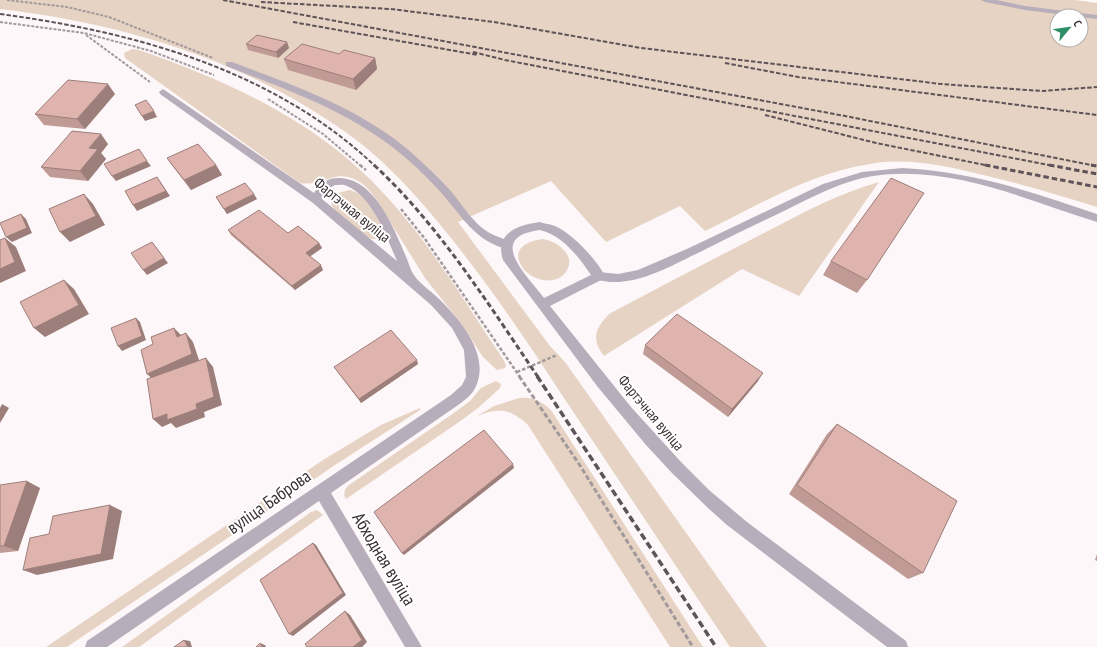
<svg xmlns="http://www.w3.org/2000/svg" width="1097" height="647" viewBox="0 0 1097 647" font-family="'PT Sans Narrow',sans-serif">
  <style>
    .green { fill: #e6d3c3; fill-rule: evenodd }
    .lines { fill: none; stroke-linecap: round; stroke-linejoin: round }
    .path-far2 { stroke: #a2999c; stroke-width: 2; stroke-dasharray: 3 1.5; stroke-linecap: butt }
    .path-far1 { stroke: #a2999c; stroke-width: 2.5; stroke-dasharray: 3.5 2; stroke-linecap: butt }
    .path { stroke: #a2999c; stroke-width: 3; stroke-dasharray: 5 2.5; stroke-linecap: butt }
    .lane { fill: #b8aebb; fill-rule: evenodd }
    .street { fill: #b8aebb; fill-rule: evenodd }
    .rail-far2 { stroke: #5e5358; stroke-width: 2; stroke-dasharray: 4.5 2; stroke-linecap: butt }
    .rail-far1 { stroke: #5e5358; stroke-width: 3; stroke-dasharray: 5.5 3; stroke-linecap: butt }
    .rail { stroke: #5e5358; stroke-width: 3.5; stroke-dasharray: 7 3.5; stroke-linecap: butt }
    .wall { fill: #c09b96 }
    .shaded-wall { fill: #9c7e7a }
    .building { fill: #dfb4af; stroke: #9c7e7a }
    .labels { text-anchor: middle; stroke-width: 4; stroke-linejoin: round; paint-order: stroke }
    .street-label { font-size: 15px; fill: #3b2f34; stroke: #fff }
    .near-street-label { font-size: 18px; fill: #3b2f34; stroke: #fff }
  </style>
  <rect width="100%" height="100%" fill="#fdf7f9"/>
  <path class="green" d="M0,0H1075L1097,3V207C1059,195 1022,184 983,175C947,166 907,157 870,164C811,173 758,205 705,231L680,206L606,242L551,181L458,222L550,346L565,362L767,647H730C673,562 617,477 560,392C526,339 490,287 451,238C422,202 392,167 355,139C252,62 127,24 0,9ZM1057,16H1081V40H1057Z
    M132,49L139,50C231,82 321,123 387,197C432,246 466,304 503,359L506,365L505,368L497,370L483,357L460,322L425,278L376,199C365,183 351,172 331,178C321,181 311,185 300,183L125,58L124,53Z
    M879,182L799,296L742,269L604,356C591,339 595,329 609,314C662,286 715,258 768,231C804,212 840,193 879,182Z
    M349,190C367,193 376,216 384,230V233C381,237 378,239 373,239C364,238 338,214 332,206L331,202L335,194Z
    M543,239C556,241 576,254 567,270C558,287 532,281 523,268C510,250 526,241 543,239Z
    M496,381L501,384L500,388L478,408L459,422L346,499C343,494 344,489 349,485L451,415L470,401L481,388Z
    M519,398C533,397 541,401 551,410L703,647H670L528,425C511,409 499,407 477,416L494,406Z
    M420,408V410L335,465L67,647H46L323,460L381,425Z
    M317,510L323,515L139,647H122L311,512Z"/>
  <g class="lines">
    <path class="path-far2" d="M7,0L67,7L109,17L213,58
      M0,22L84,33L151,51L214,75
      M86,35L150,82
      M268,99L323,134L361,166"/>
    <path class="path-far1" d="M360,165L366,170
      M401,209L425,239L520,377
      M517,372L557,355"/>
    <path class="path" d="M519,376L579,464L693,647"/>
    <path class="lane" d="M981,0H996L1025,6L1097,15V19L1025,10L985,2Z
      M226,62H232C295,86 360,108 412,153C425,165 438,177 449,189C458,199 465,211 474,220C478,225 483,229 488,232C494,236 508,239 511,245L510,248C504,249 500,247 495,245C471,234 460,214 443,195C435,185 425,176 416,167C362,116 294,92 226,66Z
      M902,168C970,171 1033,192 1097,214V222C1024,199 951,165 873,176C842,181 814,196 786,210C759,223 731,236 704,250C672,265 631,291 595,279L594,276L595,273L599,272L618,274L638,270L689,248L823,184L862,172Z"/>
    <path class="street" d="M163,89L314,193C320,182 329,177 341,178C376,180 395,231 407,259C409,264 411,271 414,275C418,282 432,292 438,298C461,320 495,360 472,393C469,397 464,400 461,403L331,493L422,647H405L319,501L107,647H85L87,641L451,395L462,385L466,377L464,350L452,328L431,305L313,203L160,94L159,92ZM335,185C339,185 344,184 347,186C373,197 387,238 397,261L322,199L326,190Z
      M540,222C545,224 550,224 555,226C573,234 596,259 605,276L603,279L550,306L631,407L682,463L709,490L747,522L906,641L908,647H887L727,525L708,508L672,473L646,445L597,386L503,260C494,233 518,225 540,222ZM540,230C563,236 578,256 591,275L544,298C527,275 485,237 540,230Z"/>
    <path class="rail-far2" d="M223,0L845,116L1096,166
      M261,2L391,9L494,22L641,48L941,84L1042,91L1097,87
      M0,14C135,32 274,70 375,166
      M293,22L478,55
      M473,52L505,60L1054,166
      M725,63L798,77L1097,115
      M765,115L876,143L990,166"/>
    <path class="rail-far1" d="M374,165C438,224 489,305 538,377
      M985,165L1097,187
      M1049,165L1097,174
      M1091,165L1097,166"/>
    <path class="rail" d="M537,376L716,647"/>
  </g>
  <path class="wall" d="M287,42L289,48L278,58L248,50L246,44Z
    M375,58L377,69L356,90L288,70L284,59Z
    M115,94L85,129L44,125L35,114Z
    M108,144L101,153L106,159L88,181L50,177L41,167Z
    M167,158L216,165L222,175L191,190L174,168Z
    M216,197L257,199L227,214Z
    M228,230L288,233L319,243L322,248L310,256L323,270L295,290L231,235Z
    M831,261L867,280L857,293L823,275Z
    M645,345L758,381L728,417L643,354Z
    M418,364L361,403L334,367Z
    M837,424L923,573L908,579L789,494L827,434Z
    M0,485L40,488L18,551L0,553Z
    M1097,554V561L1095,560Z"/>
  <path class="shaded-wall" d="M287,42L289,48L278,58L276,52Z
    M375,58L377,69L356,90L353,79Z
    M108,84L115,94L85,129L77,119Z
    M154,111L157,117L145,121L142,116Z
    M101,134L108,144L101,153L106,159L88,181L80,171L89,148Z
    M147,161L151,166L116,181L112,176Z
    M216,165L222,175L191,190L184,180Z
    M157,177L170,196L137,211L133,205Z
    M84,194L93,204L105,225L70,242L60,232Z
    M254,194L257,199L227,214L224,209Z
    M21,214L26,219L32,233L12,242L6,237Z
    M5,238L16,247L26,271L0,283V269Z
    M152,242L168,263L147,275L143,270Z
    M319,243L322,248L308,258L306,253Z
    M321,265L323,270L295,290L292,286Z
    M64,280L74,289L89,314L45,337L34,328Z
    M136,318L140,322L146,340L122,351L118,346Z
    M174,328L182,336L177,337Z
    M186,333L193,342L200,363L156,382L147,374Z
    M206,358L213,367L222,405L204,412L205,417L176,428L171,423L162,427L153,419L196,404Z
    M417,360L418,364L361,403L359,399Z
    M763,373L758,381L728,417L732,409Z
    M2,404L9,408L0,423V408Z
    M513,464L514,468L404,555L402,553Z
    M27,481L40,488L18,551L4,546Z
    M110,505L122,511L113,559L37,575L23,570Z
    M313,543L316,545L346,595L293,636L289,634Z
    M345,611L350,615L367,642L362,647H353Z
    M184,640L190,641L192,647H188Z
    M260,643L265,645L266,647H262Z"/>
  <path class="building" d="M257,35L287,42L276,52L246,44Z
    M302,44L339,54L344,50L375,58L353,79L284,59Z
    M68,80L108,84L77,119L35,114Z
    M146,100L154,111L142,116L135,105Z
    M72,131L101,134L89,148L98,149L80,171L41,167Z
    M198,144L216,165L184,180L167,158Z
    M139,149L147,161L112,176L104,164Z
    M157,177L166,191L133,205L125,191Z
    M891,178L924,193L867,280L831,261Z
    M245,183L254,194L224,209L216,197Z
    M84,194L96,216L60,232L49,209Z
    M259,210L288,233L298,226L319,243L306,253L321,265L292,286L228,230Z
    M21,214L27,228L6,237L0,223Z
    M5,238L15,262L0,269V240Z
    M152,242L164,258L143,270L131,253Z
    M64,280L79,305L34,328L20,302Z
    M677,314L763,373L732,409L645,345Z
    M136,318L142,336L118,346L111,328Z
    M174,328L177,337L186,333L192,354L147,374L141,350L153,344L151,337Z
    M391,330L417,360L359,399L334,367Z
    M206,358L214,397L196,404L197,409L167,420V414L153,419L147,379Z
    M837,424L957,501L923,573L797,485Z
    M484,430L513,464L402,553L374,512Z
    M27,481L4,546H0V485Z
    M110,505L101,554L23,570L30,538L49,534L53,516Z
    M313,543L343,593L289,634L260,580Z
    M345,611L362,640L353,647H307L305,644Z
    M184,640L188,647H174Z
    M260,643L262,647H256Z"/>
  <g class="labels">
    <g class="street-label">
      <text transform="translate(352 210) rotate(39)" y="5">Фартэчная вуліца</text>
      <text transform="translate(651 413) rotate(50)" y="5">Фартэчная вуліца</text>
    </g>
    <g class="near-street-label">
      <text transform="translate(269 502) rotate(-35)" y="6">вуліца Баброва</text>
      <text transform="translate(384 559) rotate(59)" y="6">Абходная вуліца</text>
    </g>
  </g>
  <g transform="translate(1069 28) rotate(61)"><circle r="19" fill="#ffffff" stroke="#b1acae"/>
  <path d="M0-3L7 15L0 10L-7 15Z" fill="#2e8e66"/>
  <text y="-6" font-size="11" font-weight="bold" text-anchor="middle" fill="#3b2f34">С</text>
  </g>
</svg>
